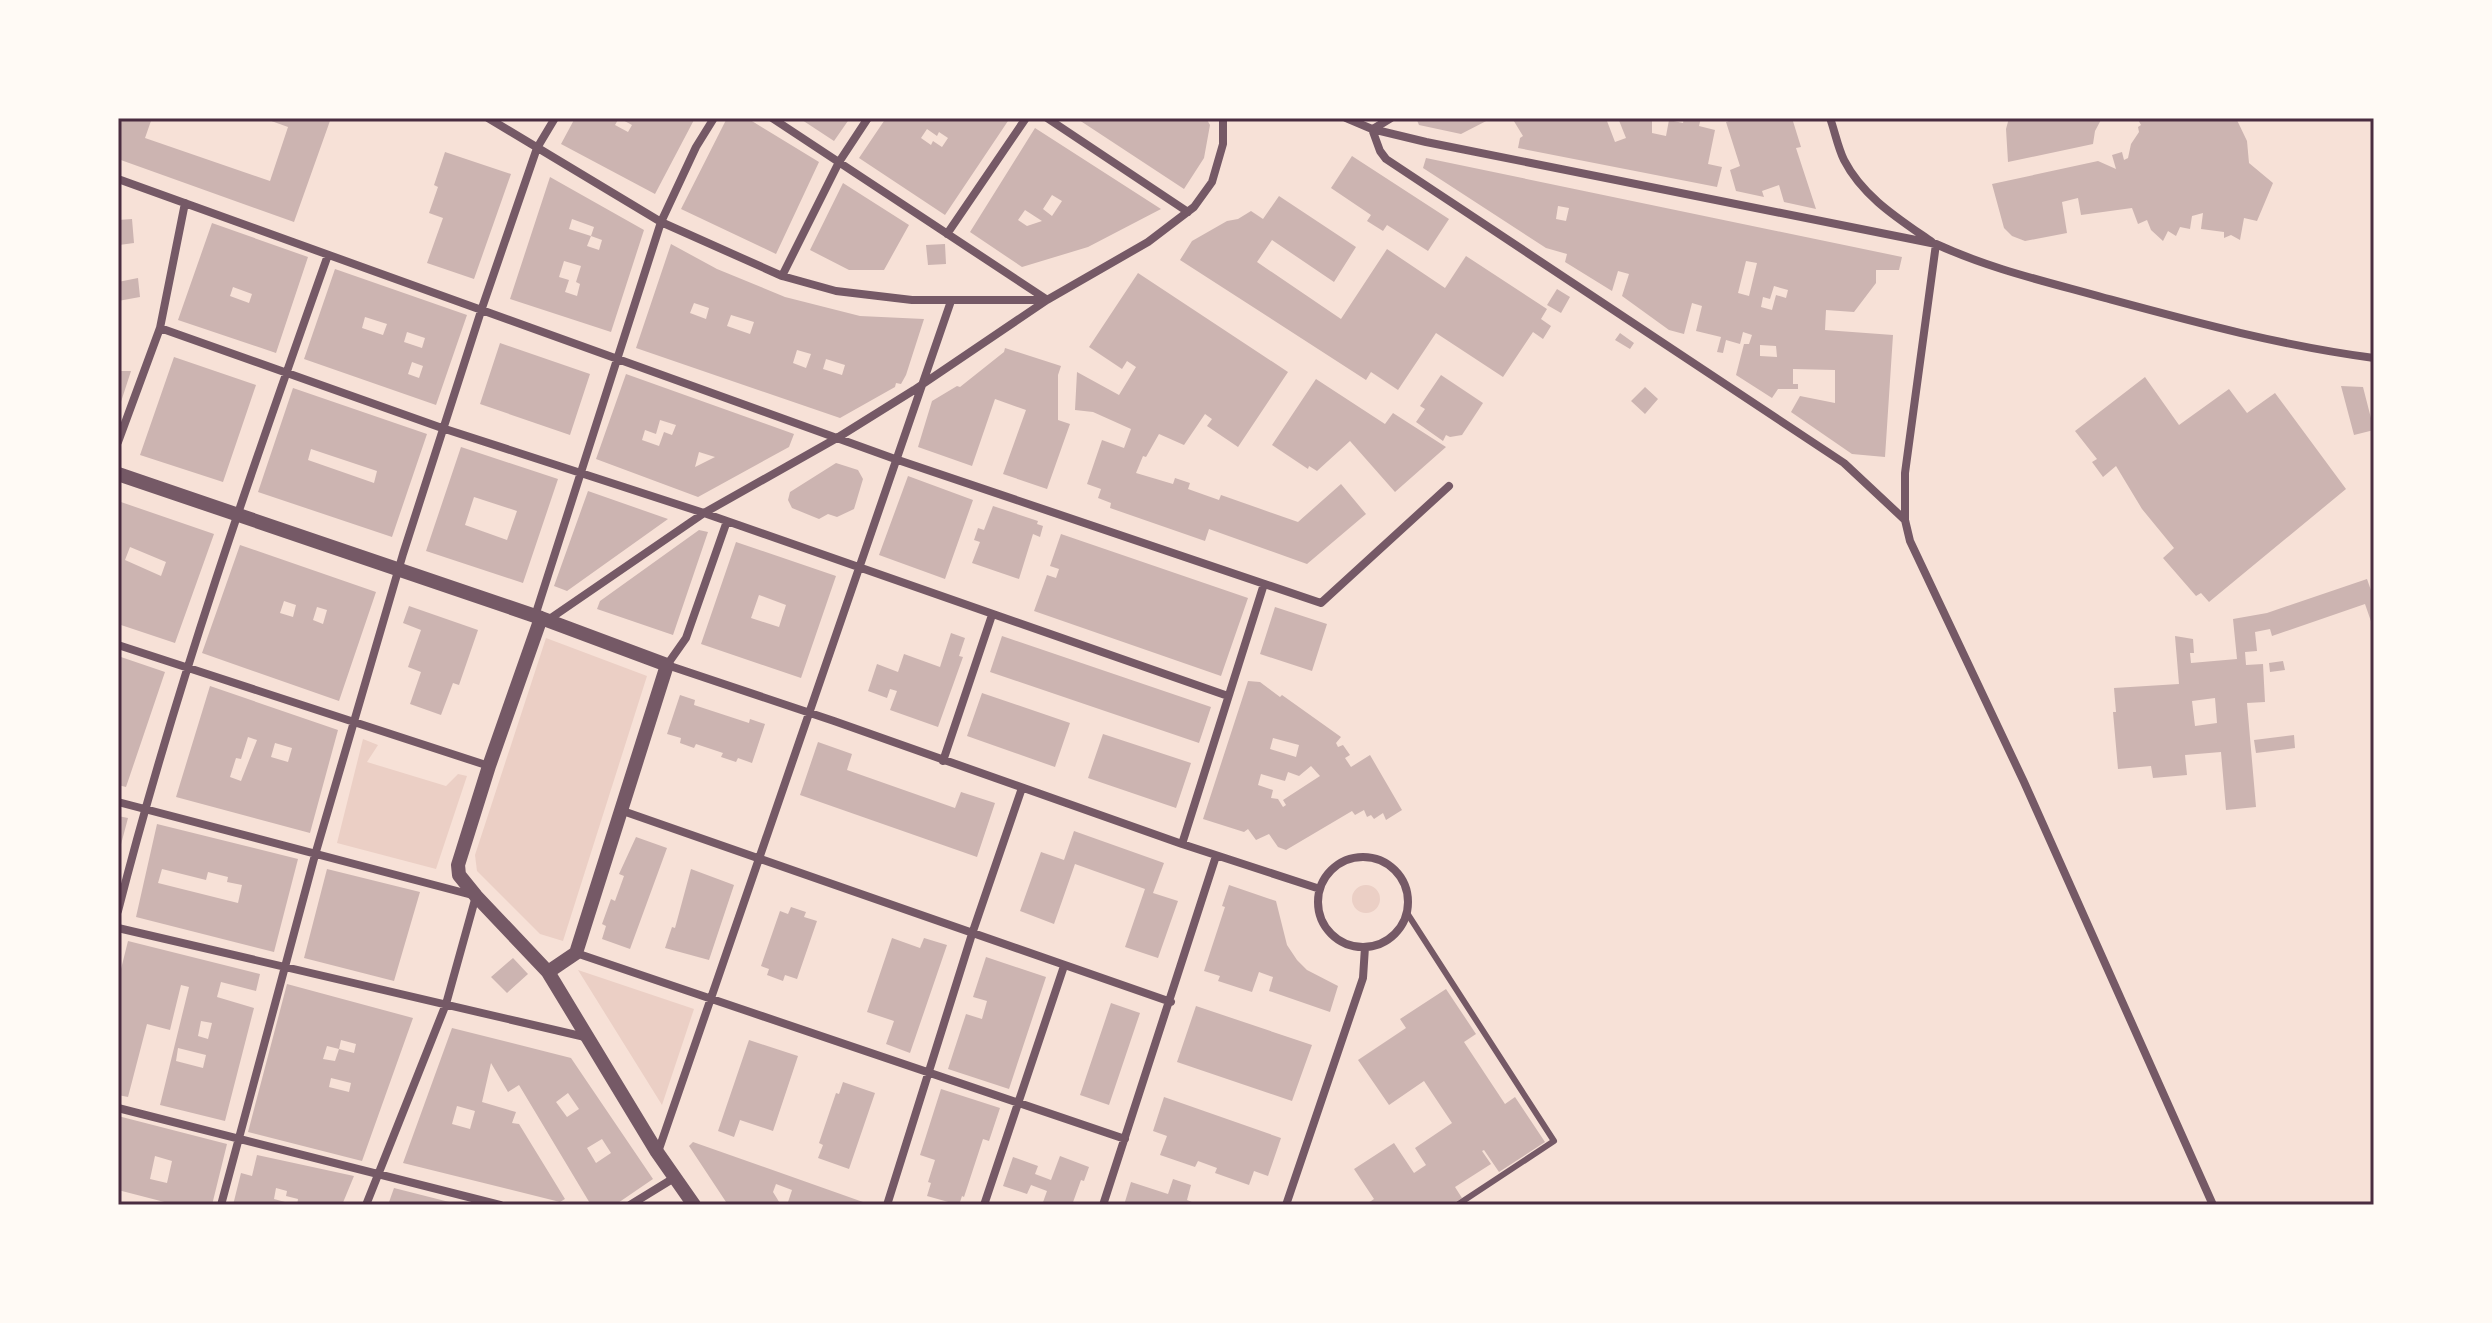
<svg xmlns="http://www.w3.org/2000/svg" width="2492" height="1323" viewBox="0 0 2492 1323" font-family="Karla,sans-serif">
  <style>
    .green { fill: #ebcfc5 }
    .building { fill: #ccb4b1; fill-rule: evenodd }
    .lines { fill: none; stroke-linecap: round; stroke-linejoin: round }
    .service { stroke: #755966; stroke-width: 6 }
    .minor { stroke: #755966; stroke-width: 8 }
    .tertiary { stroke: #755966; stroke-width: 14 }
    .neatline { fill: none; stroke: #4a2c40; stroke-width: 3 }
  </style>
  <rect width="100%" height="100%" fill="#f7e1d7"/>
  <path class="green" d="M546,638L647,676L563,941L540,934L477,871L475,855Z
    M363,739L378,745L367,762L446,786L458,774L467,776L436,869L337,843Z
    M1352 899a14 14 0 1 1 28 0a14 14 0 1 1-28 0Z
    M578,970L694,1009L662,1105Z"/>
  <path class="building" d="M118,118H152L145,138L270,181L288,127L263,118H331L294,222L118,159Z
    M575,118H695L655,194L561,144ZM619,118L632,125L628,132L615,125Z
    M727,118H747L819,162L776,254L681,209Z
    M799,118H850L834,141Z
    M886,118H1010L945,215L859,158ZM927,129L937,136L939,132L948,138L942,147L933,141L931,145L921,138Z
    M1076,118H1206L1210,125L1204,158L1184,189Z
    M1416,118H1492L1461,134L1419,125Z
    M1512,118H1615L1607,121L1615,142L1626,138L1618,118H1652V133L1666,136L1669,120L1683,123L1684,118H1701L1699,126L1715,130L1708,164L1722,167L1717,187L1518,148L1520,138L1523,136Z
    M1738,118H1792L1801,147L1796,148L1816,209L1784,202L1779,185L1762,191L1764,197L1736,191L1730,170L1740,166L1726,122Z
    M2009,118H2102L2095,131L2093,144L2008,162L2006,129Z
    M2137,118H2236L2247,141L2249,163L2273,183L2257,221L2244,218L2240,240L2231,235L2224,238V232L2201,229L2203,213L2192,216L2190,229L2180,227L2176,236L2168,231L2163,241L2151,230L2147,220L2138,224L2132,208L2081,215L2078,198L2062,202L2067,233L2025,241L2012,236L2004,228L1992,184L2098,161L2116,169L2112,155L2122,152L2124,160L2128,158L2131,144L2139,132L2138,127L2141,125Z
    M1035,128L1161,209L1088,247L1022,267L970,232ZM1052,195L1062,201L1052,216L1043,209ZM1025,210L1042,221L1027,226L1018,220Z
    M445,152L511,174L474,279L427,263L443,218L429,213L438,187L434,185Z
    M1352,156L1449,219L1428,251L1387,225L1383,231L1367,221L1371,215L1331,188Z
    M1426,158L1902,257L1899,270H1876V283L1854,312L1826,310L1825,330L1893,335L1885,457L1852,454L1791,412L1800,396L1835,403V370L1793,369V384H1798V389H1778L1772,398L1736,375L1744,344H1749L1752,335L1743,332L1740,344L1726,340L1723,353L1717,352L1721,337L1696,331L1702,306L1692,303L1684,334L1669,330L1622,296L1629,274L1618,271L1612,291L1565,262L1567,254L1546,248L1423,168ZM1558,206L1569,208L1566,221L1556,219ZM1746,261L1757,263L1749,296L1738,293ZM1774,286L1788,290L1786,298L1776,295L1772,310L1761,307L1763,297L1770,299ZM1760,345L1776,346L1777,357L1760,356Z
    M550,177L644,230L611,332L510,299ZM572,219L594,227L591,236L602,240L599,250L587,246L591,236L569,229ZM564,261L581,266L576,282L580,284L577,296L565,292L569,280L559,277Z
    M843,183L909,225L884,270H849L810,250Z
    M1279,196L1356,247L1334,282L1272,240L1257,262L1341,319L1387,249L1445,288L1466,256L1547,309L1541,319L1551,326L1543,339L1533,332L1503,377L1436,333L1398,390L1371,372L1366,380L1180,260L1192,241L1227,221L1238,219L1251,211L1263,219Z
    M132,219L134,243L119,245L118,220Z
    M212,223L308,257L276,353L178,320ZM233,287L252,294L249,303L230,296Z
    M671,244L717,269L785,297L860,316L924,319L906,375L901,384L896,383L895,387L840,418L636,348ZM694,303L709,308L706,319L690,313ZM731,315L754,322L750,334L727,326ZM797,350L811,354L806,368L793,363ZM826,359L845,365L842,375L823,369Z
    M945,244L946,264L928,265L926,245Z
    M335,269L467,315L436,405L304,359ZM365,317L387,324L383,335L362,328ZM407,332L425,338L422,348L404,342ZM412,362L423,366L419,378L408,374Z
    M1138,273L1288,372L1238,447L1207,426L1212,419L1205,414L1184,445L1159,434L1146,457L1143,456L1136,473L1173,484L1175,478L1190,483L1188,489L1219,500L1221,495L1298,522L1341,484L1366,514L1307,564L1209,529L1205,541L1110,508L1111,503L1098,498L1101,489L1087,484L1102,440L1124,448L1131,429L1093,412L1075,410L1077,372L1119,395L1136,367L1127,361L1122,369L1089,347Z
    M138,278L140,297L118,301V282Z
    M1557,289L1570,297L1561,313L1547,305Z
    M1620,333L1634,343L1630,349L1615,340Z
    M500,343L590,374L570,435L480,404Z
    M1005,348L1061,366L1058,375V420L1070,424L1047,489L1003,474L1026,410L995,399L972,466L918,447L932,401L957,386L960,387L1004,352Z
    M174,357L256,385L223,482L140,455Z
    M118,371H131L119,408H118Z
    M626,374L794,434L789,447L698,497L596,459ZM660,420L676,425L672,435L664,432L659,446L642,440L645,430L656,434ZM699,452L715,457L695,467Z
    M1441,375L1483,403L1462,435L1450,437L1446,435L1443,441L1416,422L1425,409L1420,406Z
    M2145,377L2179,425L2229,389L2247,413L2275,393L2346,489L2209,602L2201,593L2196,596L2163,558L2174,548L2142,509L2116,466L2103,477L2092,462L2097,459L2075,431Z
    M1316,379L1385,424L1393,413L1446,447L1395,492L1350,441L1317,471L1309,466L1308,469L1272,445Z
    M2341,386L2363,387L2374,430L2354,435Z
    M1645,387L1658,399L1645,414L1631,401Z
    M293,388L427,434L392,537L258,492ZM311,449L377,471L374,483L308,460Z
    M461,447L558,479L523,583L426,551ZM474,497L517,511L507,540L465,525Z
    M836,463L858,470L863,479L854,509L837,517L828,514L819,519L792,508L788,500L790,492Z
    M908,476L973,500L945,579L879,555Z
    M588,491L668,519L567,591L554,586Z
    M118,501L214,534L175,643L118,624ZM130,547L166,562L161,576L125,560Z
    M993,506L1038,521L1037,524L1043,526L1040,537L1033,534L1019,579L972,563L980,542L974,540L978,528L984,530Z
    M699,530L708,532L673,635L597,609L600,601Z
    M1061,534L1248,598L1221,676L1034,611L1047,575L1056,578L1059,569L1050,566Z
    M736,542L836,576L801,678L701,644ZM759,595L786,605L779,627L751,618Z
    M240,545L376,592L339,701L202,653ZM284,601L296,605L293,617L280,613ZM317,607L327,610L323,624L313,620Z
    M2367,579L2374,599V630L2365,604L2272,636L2270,629L2255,632L2257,651L2245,652L2246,665L2263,664L2265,702L2247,703L2256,807L2226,810L2221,752L2185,755L2187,775L2153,778L2151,766L2118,769L2113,712H2116L2114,688L2179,684L2175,636L2193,639L2194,653H2190L2191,663L2237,659L2233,619L2267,613ZM2215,698L2217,723L2195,726L2192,701Z
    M409,606L478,630L459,685L453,683L441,715L410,704L421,672L408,667L421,630L403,623Z
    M1275,607L1327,624L1312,671L1260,654Z
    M951,633L965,638L959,656L963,657L938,727L890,710L897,691L890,689L887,698L868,691L877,664L898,672L904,654L940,667Z
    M1002,636L1211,707L1199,743L990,672Z
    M118,656L165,672L126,787L118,785Z
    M2283,661L2285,670L2270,672L2269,663Z
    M1248,681L1260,682L1280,697L1282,695L1341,737L1336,743L1338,747L1343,745L1350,755L1345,758L1351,767L1370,755L1402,810L1386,820L1383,813L1374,819L1371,815L1367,817L1364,810L1355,815L1352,811L1286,850L1278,847L1269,834L1256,840L1248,829L1244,832L1203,819ZM1273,738L1299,745L1296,757L1270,749ZM1311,766L1320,776L1283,800L1286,805L1283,807L1278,799L1271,798L1273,790L1258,785L1261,774L1285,781L1288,772L1299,776Z
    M210,686L338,730L310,833L176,797ZM248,737L257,740L241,781L230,777L236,758L241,759ZM275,743L292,748L288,762L271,757Z
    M982,693L1070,723L1055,767L967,736Z
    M680,695L695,700L694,705L749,723L750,719L765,724L752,763L738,758L736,762L721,757L723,753L696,744L694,748L680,743L681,738L667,734Z
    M1103,734L1191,763L1176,808L1088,778Z
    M2294,735L2295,748L2256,753L2254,740Z
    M818,742L852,754L847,770L955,808L961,792L995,803L977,857L800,795Z
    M118,816L128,818L119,852H118Z
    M157,824L298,859L274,952L136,917ZM162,869L206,880L208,872L228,877L227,882L242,885L238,903L158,883Z
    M1074,831L1164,863L1153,893L1178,901L1158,958L1125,947L1145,889L1075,864L1054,924L1020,911L1041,852L1064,860Z
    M636,837L667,848L630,949L602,939L606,926L602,924L611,899L615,901L624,876L619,874Z
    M327,869L420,892L394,981L304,958Z
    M691,869L734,885L709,960L665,948L672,927L675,928Z
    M1229,885L1276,901L1287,945L1297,960L1307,970L1338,986L1330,1012L1269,991L1273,977L1259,972L1252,992L1218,981L1220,976L1204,971L1225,907L1222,906Z
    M791,907L806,912L804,917L817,921L797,979L785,975L783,981L767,975L769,969L761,966L780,911L788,914Z
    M892,938L920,948L924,938L947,945L910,1053L886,1044L894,1021L867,1012Z
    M128,941L260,974L256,991L221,982L217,997L254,1008L225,1121L160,1105L189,987L181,985L170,1030L147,1024L128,1097L118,1095V981ZM201,1021L212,1023L208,1039L198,1036ZM178,1048L206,1055L203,1068L176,1061Z
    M986,957L1046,977L1009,1089L948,1069L966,1014L982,1019L987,1001L973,997Z
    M513,958L528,974L507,993L491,977Z
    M287,984L413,1018L362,1161L248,1132ZM341,1040L356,1044L354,1053L339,1049ZM327,1046L339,1049L335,1061L323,1059ZM331,1078L351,1083L349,1092L329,1087Z
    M1446,989L1476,1034L1464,1042L1505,1104L1515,1097L1545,1142L1499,1172L1484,1150L1482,1151L1491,1164L1455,1187L1462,1198L1451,1205H1365L1374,1199L1354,1169L1394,1143L1414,1173L1426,1165L1415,1148L1452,1123L1424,1081L1389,1105L1358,1060L1406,1028L1400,1019Z
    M1111,1003L1140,1013L1109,1105L1080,1095Z
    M1196,1006L1312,1045L1292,1101L1177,1062Z
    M452,1028L571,1058L653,1179L615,1205H591L519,1085L508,1092L491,1063L482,1102L516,1112L512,1123L519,1124L565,1199L560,1202L403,1163ZM568,1093L579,1109L567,1117L556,1102ZM457,1106L475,1111L470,1129L452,1124ZM602,1139L611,1153L596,1163L587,1148Z
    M749,1040L798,1056L773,1131L740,1120L734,1137L718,1131Z
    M843,1082L875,1093L849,1169L818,1158L823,1145L819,1143L836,1093L839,1094Z
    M941,1089L1000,1108L989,1141L983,1139L964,1197L962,1196L959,1205L927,1196L931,1183L928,1182L935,1160L920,1155Z
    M1164,1097L1281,1138L1268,1176L1254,1171L1249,1185L1215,1173L1217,1168L1198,1161L1195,1167L1160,1155L1167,1136L1153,1131Z
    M118,1116L227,1144L212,1205H176L118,1190ZM155,1156L172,1161L167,1183L150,1179Z
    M693,1142L863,1202L862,1205H787L792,1190L776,1184L773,1192L781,1205H728L689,1146Z
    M257,1155L354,1176L342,1205H297L298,1199L286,1196L287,1191L276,1188L274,1199L285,1202L284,1205H233L241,1173L252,1176Z
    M1060,1156L1089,1167L1084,1181L1081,1180L1072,1205H1042L1047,1191L1031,1185L1027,1194L1003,1186L1013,1157L1038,1166L1035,1174L1051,1180Z
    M1173,1179L1191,1185L1187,1200L1199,1205H1124L1131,1182L1168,1194Z
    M394,1188L457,1204V1205H388Z"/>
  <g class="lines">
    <path class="service" d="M1407,913L1554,1141L1457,1205"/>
    <path class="minor" d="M488,118L661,222L782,276L836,291L912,300H1046
      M772,118L1046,299
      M1047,118L1188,212
      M1346,118L1372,129L1426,142L1936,244C1990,269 2048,282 2105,298C2194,322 2282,346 2374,358
      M1830,118C1835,132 1838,148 1844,160C1863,197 1899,219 1932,242
      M1372,129L1380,151L1386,159L1844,463L1905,520
      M1373,129L1391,118
      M118,179L895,459L1321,603L1449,486
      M947,234L1026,118
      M1936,244L1905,473V520L1910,541L2024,782L2213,1205
      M782,276L839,162L868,118
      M160,328L442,428L704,513L1228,696
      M118,442L160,328L185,203
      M727,521L686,638L667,665L834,721L1182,844L1320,889
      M535,616L661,222L696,147L714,118
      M548,620L704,513L837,438L914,390L1047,300L1148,242L1194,207L1212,182L1223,144V118
      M118,645L489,766
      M943,761L992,615
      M118,802L476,896L446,1004L366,1205
      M620,810L1171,1002
      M1182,844L1264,584
      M1318 902a45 45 0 1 1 90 0a45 45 0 1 1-90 0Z
      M118,911C175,688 251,472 328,255
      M118,928L585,1037
      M576,953L1125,1139
      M118,1108L500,1205
      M658,1152L951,301
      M221,1205L315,855L403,554L482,308L537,148L555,118
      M630,1205L674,1178
      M887,1205L972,934L1022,788
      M984,1205L1064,966
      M1103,1205L1216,856
      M1286,1205L1363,978L1365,947"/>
    <path class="tertiary" d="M118,474L541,618L667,665L576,953L548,972
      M541,618L489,766L458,865L459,875L476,896L548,972L657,1152L694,1205"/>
  </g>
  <rect width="2492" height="1323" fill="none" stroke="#fffaf5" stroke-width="240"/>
  <rect x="120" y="120" width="2252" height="1083" class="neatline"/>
</svg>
